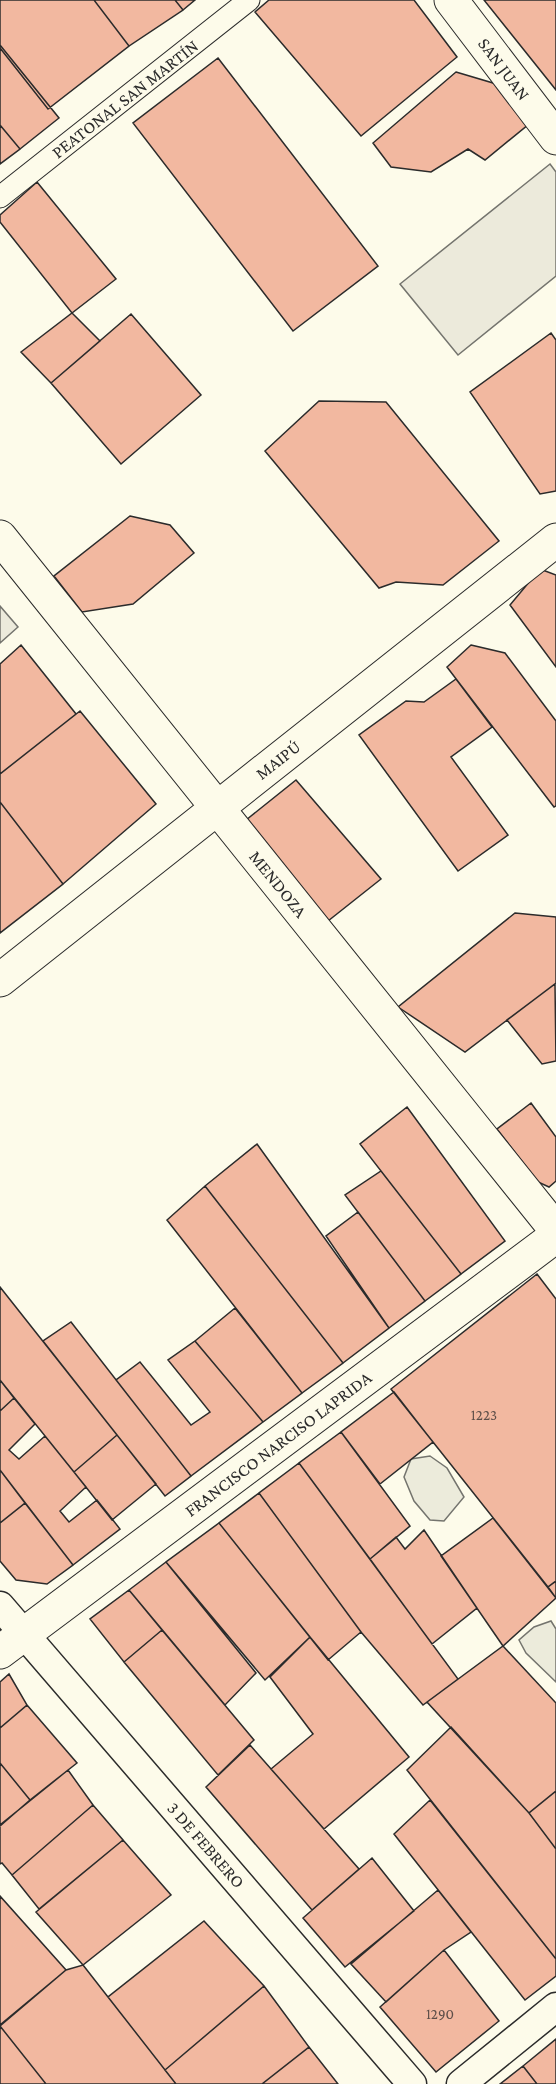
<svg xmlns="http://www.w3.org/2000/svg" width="556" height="2084" viewBox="0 0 556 2084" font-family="'Crimson Pro',serif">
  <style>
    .green { fill: #ecebdb; stroke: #74746e; stroke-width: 1.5 }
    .parking { fill: #eceadb; stroke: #74746e; stroke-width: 1.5 }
    .building { fill: #f2b8a0; stroke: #2b2b2b; stroke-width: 1.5 }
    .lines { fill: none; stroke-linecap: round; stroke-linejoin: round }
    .pedestrian-casing { stroke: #2b2b2b; stroke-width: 23 }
    .minor-casing { stroke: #2b2b2b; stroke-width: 31 }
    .secondary-casing { stroke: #2b2b2b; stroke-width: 35 }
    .pedestrian { stroke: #fdfbea; stroke-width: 21 }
    .minor { stroke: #fdfbea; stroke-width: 28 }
    .secondary { stroke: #fdfbea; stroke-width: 33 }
    .labels { text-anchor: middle; stroke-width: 4.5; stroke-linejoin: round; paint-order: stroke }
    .number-label { font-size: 15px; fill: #5d4e48 }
    .street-label { font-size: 18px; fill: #2b2b2b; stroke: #fdfbea }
  </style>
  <rect width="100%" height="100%" fill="#fdfbea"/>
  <path class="green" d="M430,1456L447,1468L464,1497L444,1521L430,1520L414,1501L404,1477L411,1459Z
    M551,1621L556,1629V1682L526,1653L519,1640L534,1627Z"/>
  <path class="parking" d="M550,164L556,172V276L458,355L400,284Z
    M0,606L18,627L0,643Z"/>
  <path class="building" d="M0,0H94L129,46L48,109L0,48Z
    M94,0H175L183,10L129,46Z
    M175,0H195L183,10Z
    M269,0H414L457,57L361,136L255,12Z
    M484,0H556V90Z
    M0,45L59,118L20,149L0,125Z
    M218,58L378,266L293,331L133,123Z
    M456,72L503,86L529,124L485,160L468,149L431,172L391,167L373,143Z
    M0,125L20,149L0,164Z
    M37,182L116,279L72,313L0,222V215Z
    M72,313L100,341L51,383L21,352Z
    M131,314L201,395L121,464L51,383Z
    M551,333L556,340V491L540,494L470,392Z
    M319,401L386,402L499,541L443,585L396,582L379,588L265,451Z
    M130,516L170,525L194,553L133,604L82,612L54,576Z
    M540,569L556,575V667L510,605Z
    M21,645L76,714L0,774V664Z
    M471,645L505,653L556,721V806L554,807L447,667Z
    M456,679L492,727L451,757L508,835L458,871L359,735L406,701L424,702Z
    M80,711L156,804L63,884L0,802V774Z
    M296,780L381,879L328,921L246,820Z
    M0,802L63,884L0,933Z
    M515,913L556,917V983L465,1052L398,1007Z
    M555,984L556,1061L542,1064L507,1020Z
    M531,1103L556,1137V1181L549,1187L538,1182L497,1129Z
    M407,1107L505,1241L461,1274L360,1144Z
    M257,1144L389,1328L343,1363L205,1186Z
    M381,1171L461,1274L425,1301L345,1195Z
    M205,1186L343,1363L302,1393L167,1220Z
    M358,1212L425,1301L389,1328L326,1236Z
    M537,1274L556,1299V1581L548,1587L391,1389Z
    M0,1287L117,1435L74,1472L0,1380Z
    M235,1308L302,1393L263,1422L195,1341Z
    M71,1322L191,1476L165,1496L43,1341Z
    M195,1341L263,1422L191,1476L116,1380L140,1362L191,1425L210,1412L168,1360Z
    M0,1380L14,1398L0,1411Z
    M394,1392L433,1442L380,1484L341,1432Z
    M14,1398L35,1424L9,1450L19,1459L45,1436L86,1487L60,1511L69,1522L97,1500L120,1529L73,1565L0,1470V1411Z
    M341,1432L410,1526L370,1559L299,1463Z
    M117,1435L156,1484L112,1520L74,1472Z
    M299,1463L458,1679L423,1705L361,1632L259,1493Z
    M0,1470L25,1503L0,1523Z
    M259,1493L361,1632L328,1660L219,1523Z
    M25,1503L73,1565L47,1584L16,1580L0,1561V1523Z
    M493,1518L556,1598L503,1646L441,1556Z
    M219,1523L310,1637L265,1680L166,1562Z
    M424,1530L477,1608L432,1644L370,1559L396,1537L405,1549Z
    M166,1562L256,1673L225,1705L129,1590Z
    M556,1581V1598L548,1587Z
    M129,1590L162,1630L124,1662L90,1619Z
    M162,1630L254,1740L218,1775L124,1662Z
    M310,1637L409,1757L324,1829L271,1769L313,1734L270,1677Z
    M503,1646L556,1703V1791L529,1813L427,1702Z
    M9,1674L27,1705L0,1728V1682Z
    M27,1705L77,1763L30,1800L0,1763V1728Z
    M451,1727L529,1813L556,1849V1959L407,1770Z
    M250,1745L359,1869L312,1910L206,1787Z
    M0,1763L30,1800L0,1826Z
    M68,1770L93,1805L12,1875L2,1863L0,1864V1825Z
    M556,1791V1849L529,1813Z
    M430,1800L556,1959V1976L525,2000L394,1834Z
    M93,1805L123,1840L39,1909L12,1875Z
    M123,1840L171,1895L83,1965L36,1912Z
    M372,1858L414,1911L345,1967L303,1918Z
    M438,1890L471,1932L444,1950L386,2002L351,1964Z
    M0,1896L66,1970L0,2025Z
    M204,1921L264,1986L165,2070L108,1997Z
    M444,1950L499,2021L436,2072L380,2007Z
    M83,1965L108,1997L176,2084H46L0,2026L66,1970Z
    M264,1986L309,2047L262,2084H176L165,2070Z
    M0,2026L46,2084H0Z
    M556,2039V2084H537L523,2066Z
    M309,2047L338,2084H262Z
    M523,2066L537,2084H500Z"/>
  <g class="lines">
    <g class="pedestrian-casing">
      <path id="pedestrian" d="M0,197L249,0"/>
    </g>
    <g class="minor-casing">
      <path id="minor" d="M0,1606L412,2084
        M461,2084L556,2007"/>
    </g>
    <g class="secondary-casing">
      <path id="secondary" d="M451,0L556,138
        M0,537L556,1230
        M0,980L556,540
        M0,1652L556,1236"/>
    </g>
    <use href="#pedestrian" class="pedestrian"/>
    <use href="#minor" class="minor"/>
    <use href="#secondary" class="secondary"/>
  </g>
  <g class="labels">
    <g class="number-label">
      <text x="484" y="1420">1223</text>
      <text x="440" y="2019">1290</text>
    </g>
    <g class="street-label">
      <text transform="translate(504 69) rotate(53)" y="6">SAN JUAN</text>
      <text transform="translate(125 99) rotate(-38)" y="6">PEATONAL SAN MARTÍN</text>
      <text transform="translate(278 760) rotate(-38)" y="6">MAIPÚ</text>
      <text transform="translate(278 884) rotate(51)" y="6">MENDOZA</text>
      <text transform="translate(278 1444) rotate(-37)" y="6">FRANCISCO NARCISO LAPRIDA</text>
      <text transform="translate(206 1845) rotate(49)" y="6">3 DE FEBRERO</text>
    </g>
  </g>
</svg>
